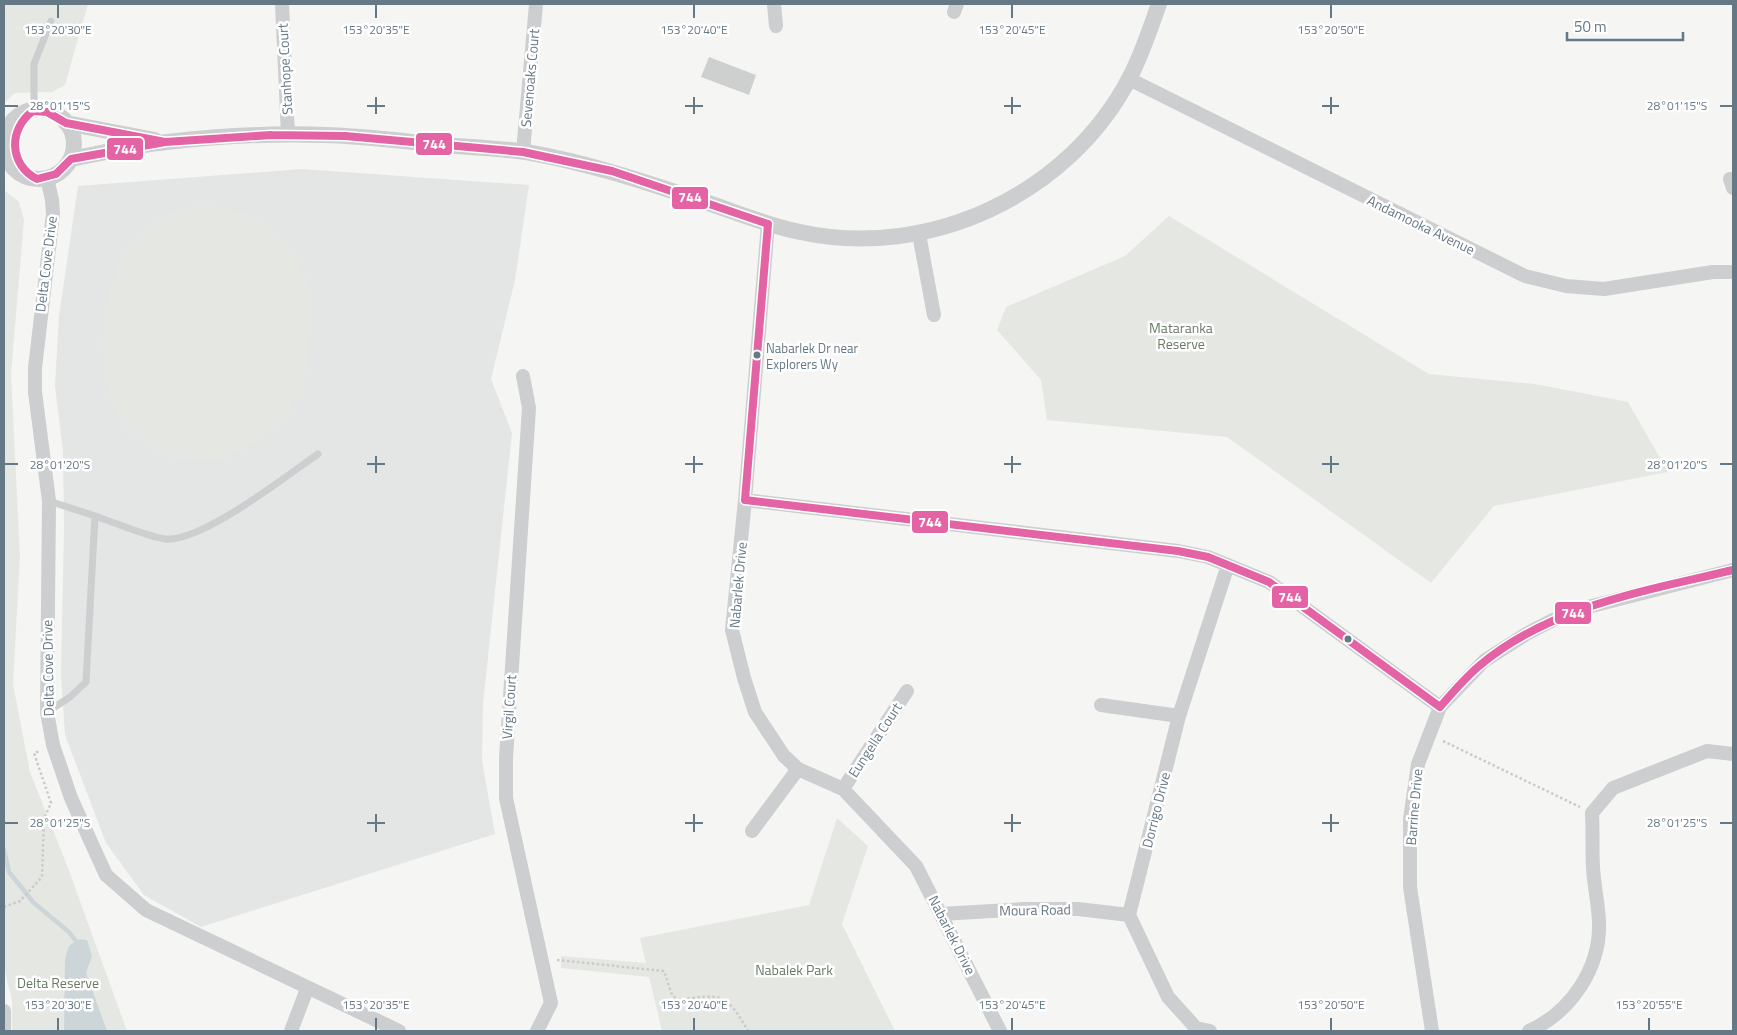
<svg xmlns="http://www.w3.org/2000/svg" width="1737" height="1035" viewBox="0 0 1737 1035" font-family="'Titillium Web',sans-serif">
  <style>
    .built { fill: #e4e5e5 }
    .green { fill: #e5e8e2 }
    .water { fill: #ccd5d7 }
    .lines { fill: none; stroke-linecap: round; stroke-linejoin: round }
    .stream { stroke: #ccd5d7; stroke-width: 4.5 }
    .building { fill: #ced0d0 }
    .path { stroke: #cacbcc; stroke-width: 2.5; stroke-dasharray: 2.5 2.5; stroke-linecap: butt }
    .service { stroke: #cccecf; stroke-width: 7 }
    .minor { stroke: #cccecf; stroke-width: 14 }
    .tertiary { stroke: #cccecf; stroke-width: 16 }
    .bus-1-casing { stroke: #fff; stroke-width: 11 }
    .bus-1 { stroke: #e463a4; stroke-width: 8 }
    .ticks { fill: none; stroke: #647885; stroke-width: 2 }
    .bus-dot { fill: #647885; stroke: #fff; stroke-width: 2 }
    .labels { text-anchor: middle; stroke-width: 5; stroke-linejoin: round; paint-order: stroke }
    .bus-label { font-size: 13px; fill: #647885; stroke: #fff; text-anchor: start }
    .street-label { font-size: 14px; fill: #647885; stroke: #fff }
    .park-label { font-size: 14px; fill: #697c63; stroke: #fff }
    .ticks-label { font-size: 12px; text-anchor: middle; fill: #647885; stroke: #fff; stroke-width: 5; stroke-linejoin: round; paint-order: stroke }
    .line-badge { stroke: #fff; stroke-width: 2 }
    .badge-label { font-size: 14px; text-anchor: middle; font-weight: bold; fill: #fff }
  </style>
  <rect width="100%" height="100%" fill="#f5f5f4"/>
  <path class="built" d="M302,169L529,185L515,280L491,379L512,433L483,704L482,761L495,834L201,927L144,895L106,843L65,735L61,674L64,527L63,451L55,386L59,316L78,186Z"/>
  <path class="green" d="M4,4H88L65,85L52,92L15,93L4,103Z
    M4,190L19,202L24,220L11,374L20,557L13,684L30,772L68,868L127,1031H12V1000L4,968Z
    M199,205L224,208L248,214L273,230L296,255L311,291V331L303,387L287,415L253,444L224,459L200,462L158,455L122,422L106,387L103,345L106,300L122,257L146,228L172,211Z
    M1169,216L1429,374L1535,384L1628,402L1668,472L1494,506L1431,583L1227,437L1047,420L1041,380L997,330L1006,307L1125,256Z
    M837,818L868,846L842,924L895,1031H662L649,977L561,968V956L646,963L640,938L809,905Z"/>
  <path class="water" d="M79,939L87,940L92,956L86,973L107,1031H64L65,959L69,946Z"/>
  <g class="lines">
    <path class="stream" d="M4,850L9,872L34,903L69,932L78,944"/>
  </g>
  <path class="building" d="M709,57L756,75L749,95L701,77Z"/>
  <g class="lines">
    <path class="path" d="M1443,741L1580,807
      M4,907L20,901L42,877L44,819L51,803L34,753L40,751
      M557,960L664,971L672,995L678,1000C721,994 726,992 748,1031"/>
    <path class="service" d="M34,110V64L51,21
      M95,516C113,522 148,537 165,539C201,543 286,476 318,454
      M47,712L70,697L86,682L95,516L49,501"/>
    <path class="minor" d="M282,4L288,135
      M774,4L776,26
      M954,12L957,4
      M1129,79L1525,276L1566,286L1604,289L1713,272H1733
      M523,152L536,4
      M47,178L52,200L53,214L35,368V392L49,501L47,712L53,745L71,798L106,875L146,910L399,1031
      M1730,179L1733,188
      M768,224L745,500L732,630L744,678L755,712L784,756L798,769L843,789L916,866L1000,1031
      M919,234L934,315
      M523,376L529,408L506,758V798L551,1003L537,1031
      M745,500L1178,551L1208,557L1269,582L1440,707
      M1101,705L1179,716
      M843,789L907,691
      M752,831L798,769
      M941,914L1025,909H1078L1129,915
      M4,1011V1031
      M291,1031L307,989
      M1210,1031L1196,1028L1168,997L1129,915L1179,716L1228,565
      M1432,1031L1410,887V819L1418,764L1440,707L1484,661L1528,633L1553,620L1580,609L1733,570
      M1529,1031C1571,1012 1601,968 1599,921C1598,903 1594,885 1593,867C1592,849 1593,831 1592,813L1613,788L1707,751L1733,754"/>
    <path class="tertiary" d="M4 144a35 35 0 1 1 70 0a35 35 0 1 1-70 0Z
      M66,123L155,140
      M71,159C102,153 135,145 167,142C219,136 273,133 325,135C364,136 402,141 441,145C469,147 498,148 526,152C584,162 640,180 696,199C731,210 765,225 800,232C929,260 1069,195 1130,77C1142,54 1150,29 1159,4"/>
    <g class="bus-1-casing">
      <path id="bus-1" d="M33,111L47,112L66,123L165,142L71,159L56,174L37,179C9,165 8,129 33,111Z
        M271,135L345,136
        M271,135L345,136
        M345,136L523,152
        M345,136L523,152
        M165,142L271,135
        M523,152L612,171
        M523,152L612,171
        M612,171L768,224
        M745,500L1178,551L1208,557L1269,582L1440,707
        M745,500L768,224
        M1440,707C1452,693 1465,678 1479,666C1550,606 1646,591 1733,570"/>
    </g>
    <use href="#bus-1" class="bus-1"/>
  </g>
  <path class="ticks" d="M58,5V18M376,5V18M694,5V18M1012,5V18M1331,5V18M376,97V114M694,97V114M1012,97V114M1331,97V114M5,106H18M367,106H385M685,106H703M1004,106H1021M1322,106H1339M1720,106H1732M376,456V473M694,456V473M1012,456V473M1331,456V473M5,464H18M367,464H385M685,464H703M1004,464H1021M1322,464H1339M1720,464H1732M376,814V832M694,814V832M1012,814V832M1331,814V832M5,823H18M367,823H385M685,823H703M1004,823H1021M1322,823H1339M1720,823H1732M58,1018V1030M376,1018V1030M694,1018V1030M1012,1018V1030M1331,1018V1030M1649,1018V1030"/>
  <g class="bus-dot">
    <circle cx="757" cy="355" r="4.5"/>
    <circle cx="1348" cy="639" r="4.5"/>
  </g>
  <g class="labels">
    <g class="bus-label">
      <text x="766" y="353">Nabarlek Dr near<tspan x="766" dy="16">Explorers Wy</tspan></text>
    </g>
    <g class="street-label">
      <text transform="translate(285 69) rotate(-93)" y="5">Stanhope Court</text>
      <text transform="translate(530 78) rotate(-85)" y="5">Sevenoaks Court</text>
      <text transform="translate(1421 225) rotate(26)" y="5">Andamooka Avenue</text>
      <text transform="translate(46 264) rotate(-83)" y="5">Delta Cove Drive</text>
      <text transform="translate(738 585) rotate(-85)" y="5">Nabarlek Drive</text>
      <text transform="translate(48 668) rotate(-91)" y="5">Delta Cove Drive</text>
      <text transform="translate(509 707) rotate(-86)" y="5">Virgil Court</text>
      <text transform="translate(875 740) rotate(-57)" y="5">Eungella Court</text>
      <text transform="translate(1414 807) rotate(-85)" y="5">Barrine Drive</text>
      <text transform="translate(1156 810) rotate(-76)" y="5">Dorrigo Drive</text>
      <text transform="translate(1035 910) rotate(-1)" y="5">Moura Road</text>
      <text transform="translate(952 935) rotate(63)" y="5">Nabarlek Drive</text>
    </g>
    <g class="park-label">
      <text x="1181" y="333">Mataranka<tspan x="1181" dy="16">Reserve</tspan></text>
      <text x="794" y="975">Nabalek Park</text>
      <text x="58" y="988">Delta Reserve</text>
    </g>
  </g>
  <g class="ticks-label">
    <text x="58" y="34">153°20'30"E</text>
    <text x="376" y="34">153°20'35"E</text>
    <text x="694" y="34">153°20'40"E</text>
    <text x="1012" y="34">153°20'45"E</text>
    <text x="1331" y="34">153°20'50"E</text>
    <text x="60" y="110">28°01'15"S</text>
    <text x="1677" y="110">28°01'15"S</text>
    <text x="60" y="469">28°01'20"S</text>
    <text x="1677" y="469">28°01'20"S</text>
    <text x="60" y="827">28°01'25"S</text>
    <text x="1677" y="827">28°01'25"S</text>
    <text x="58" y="1009">153°20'30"E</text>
    <text x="376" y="1009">153°20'35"E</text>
    <text x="694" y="1009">153°20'40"E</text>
    <text x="1012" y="1009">153°20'45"E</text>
    <text x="1331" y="1009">153°20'50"E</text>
    <text x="1649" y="1009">153°20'55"E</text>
  </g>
  <g class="line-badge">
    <rect x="415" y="132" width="38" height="24" rx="5" fill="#e463a4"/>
    <rect x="106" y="137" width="38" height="24" rx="5" fill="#e463a4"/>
    <rect x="671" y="186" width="38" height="24" rx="5" fill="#e463a4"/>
    <rect x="911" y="510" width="38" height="24" rx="5" fill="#e463a4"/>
    <rect x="1271" y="585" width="38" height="24" rx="5" fill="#e463a4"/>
    <rect x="1554" y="601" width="38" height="24" rx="5" fill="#e463a4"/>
  </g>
  <g class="badge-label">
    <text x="434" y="149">744</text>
    <text x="125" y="154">744</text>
    <text x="690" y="202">744</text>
    <text x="930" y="527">744</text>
    <text x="1290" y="602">744</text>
    <text x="1573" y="618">744</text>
  </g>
  <rect width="1737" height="1035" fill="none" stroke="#647885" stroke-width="10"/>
  <path d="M1567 32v8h116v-8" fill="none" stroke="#647885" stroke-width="2.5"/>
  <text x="1574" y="32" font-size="15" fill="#647885" stroke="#ffffff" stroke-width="4" paint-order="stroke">50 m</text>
</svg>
